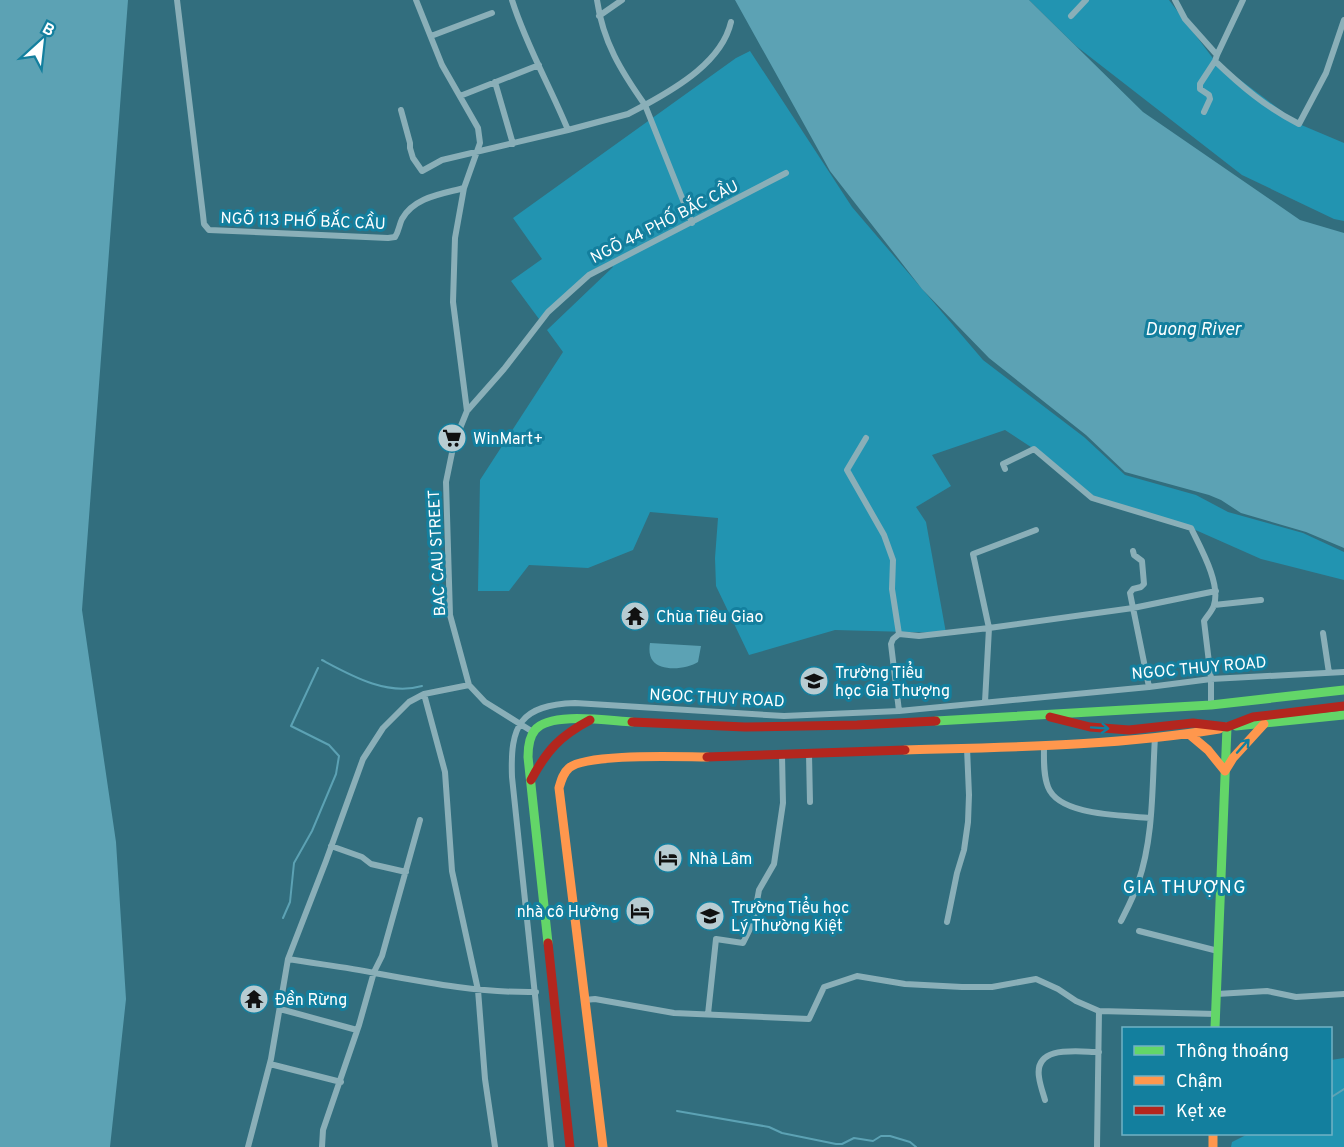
<svg xmlns="http://www.w3.org/2000/svg" width="1344" height="1147" viewBox="0 0 1344 1147" font-family="Overpass,sans-serif">
  <style>
    .green { fill: #2294b1 }
    .water { fill: #5ca2b4 }
    .lines { fill: none; stroke-linecap: round; stroke-linejoin: round }
    .stream { stroke: #5ca2b4; stroke-width: 2 }
    .street { stroke: #8aafb8; stroke-width: 6 }
    .fast { stroke: #63d668; stroke-width: 9 }
    .slow { stroke: #ff974d; stroke-width: 9 }
    .jam { stroke: #b3261e; stroke-width: 9 }
    .oneway { stroke: #137f9e }
    .labels { text-anchor: middle; stroke-width: 6; stroke-linejoin: round; paint-order: stroke }
    .street-label { font-size: 16px; fill: #fff; stroke: #137f9e }
    .poi-label { font-size: 16px; fill: #fff; stroke: #137f9e; text-anchor: start }
    .water-label { font-size: 18px; font-style: italic; fill: #fbfeff; stroke: #137f9e }
    .neighbourhood-label { font-size: 18px; letter-spacing: 1.5px; fill: #fff; stroke: #137f9e }
  </style>
  <rect width="100%" height="100%" fill="#326e7e"/>
  <path class="green" d="M1029,0H1169L1215,61L1299,124L1344,143V221L1334,219L1242,175L1076,46Z
    M750,51L852,207L983,360L1084,437L1125,475L1196,495L1228,512L1303,533L1344,552V580L1261,559L1191,528L1092,498L1034,449L1005,430L932,455L951,486L916,507L926,522L946,633L835,630L749,655L716,586L715,558L718,518L650,512L633,550L588,568L529,565L509,591H478L480,480L563,352L547,330L613,267L608,262L589,272L539,319L511,281L542,259L513,218L736,58Z
    M1344,1058V1147H1231L1232,1142L1248,1134H1330L1331,1060Z"/>
  <path class="water" d="M0,0H128L82,610L116,842L126,999L110,1147H0Z
    M735,0H1029L1143,112L1300,220L1344,233V548L1306,532L1241,513L1221,500L1209,495L1125,472L1086,435L989,358L922,289L830,171Z
    M650,643L701,646L698,662C688,669 661,672 653,661C649,656 649,649 650,643Z"/>
  <g class="lines">
    <path class="stream" d="M322,660C352,676 387,696 422,686
      M283,918L290,902L294,863L312,831L336,774L339,756L329,745L291,726L318,668
      M1330,1098L1344,1089
      M677,1111L769,1127L782,1133L836,1144H842L854,1138L873,1141L881,1136H890L910,1142L916,1147"/>
    <path class="street" d="M177,0L203,215L204,224L209,230L388,238L395,237C399,231 399,225 402,219C414,197 442,194 464,188
      M416,0L442,65L478,128L480,143L464,188L455,238L453,302L467,411L454,443L446,482L450,615L469,685L485,702L533,732
      M512,0C526,45 550,86 568,130
      M1175,0L1185,19L1217,55L1215,61C1241,86 1267,108 1299,124L1326,73L1344,20
      M599,16L622,0
      M1071,16L1086,0
      M431,36L492,13
      M1217,55L1243,0
      M495,82L513,144
      M460,96L539,65
      M401,110L410,143V148L413,158L422,171L442,160L568,130L628,114L645,105C621,71 603,42 597,0
      M1204,112L1210,99L1209,95L1200,89V84L1215,61
      M692,223L645,105C678,87 722,61 731,22
      M467,411L504,369L548,312L589,275L786,173
      M866,438L847,470L884,535L893,560L892,589L899,634
      M1005,469L1003,464L1034,449L1092,498L1191,528C1200,547 1221,583 1214,605C1213,610 1207,616 1204,621L1211,679V705
      M1133,551L1134,555L1142,561L1144,584L1141,587L1133,589L1130,593L1149,687
      M1214,605L1261,600
      M1323,633L1329,673
      M899,634L919,636L989,628L1133,608L1216,591
      M424,694L445,772L452,871L478,990L485,1079L495,1147
      M985,702L989,628L973,554L1036,530
      M899,711L891,644L893,639L899,634
      M1044,746C1044,759 1043,774 1048,787C1059,816 1123,815 1150,818
      M809,754L810,802
      M331,846L362,857L371,864L406,872
      M1121,921C1127,909 1134,896 1138,883C1154,837 1152,785 1155,737
      M947,922L957,873L964,850L968,822L969,795L967,748
      M1139,931L1218,951
      M288,959C317,964 346,967 375,973C429,983 481,993 536,992
      M1217,994L1267,991L1296,997L1344,994
      M585,1000L595,999L674,1013L809,1019L824,987L857,976L905,984L962,987H992L1036,979L1058,989L1076,1001L1099,1011L1216,1014
      M280,1009L357,1030
      M708,1014L716,939L743,943L753,923L759,890L774,864L783,803L782,755
      M270,1064L341,1082
      M1045,1100C1043,1093 1040,1085 1039,1077C1034,1044 1079,1052 1099,1052
      M248,1147L271,1059L288,959L326,861L363,759L383,728L409,702L424,694L469,685
      M322,1147L323,1130L359,1025L374,972L382,956L420,820
      M551,1147L512,777C510,725 520,705 575,703L784,716L899,711L1149,687L1211,679L1344,672
      M1097,1147L1099,1011"/>
    <path class="fast" d="M936,721L1211,705L1344,690
      M1236,726L1344,715
      M548,943L528,757C528,748 529,737 535,730C550,711 610,721 632,722
      M1215,1028L1227,727"/>
    <path class="slow" d="M1189,734L1208,750L1225,771L1233,758L1264,724
      M905,750C1010,747 1115,746 1219,729
      M1213,1134V1147
      M603,1147L559,788C561,781 563,773 569,768C586,753 680,757 707,757"/>
    <path class="jam" d="M1050,717L1090,727L1129,730L1193,723L1227,727L1253,717L1344,706
      M632,722L745,727L857,725L936,721
      M707,757L905,750
      M531,780C547,750 560,736 590,720
      M548,943L570,1147"/>
  </g>
  <defs><path id="oneway-shaft" d="M-6 0H5M1.5-3L5.5 0L1.5 3" fill="none" stroke-width="1.6" stroke-linecap="round" stroke-linejoin="round" transform="scale(1.5)"/></defs>
  <g class="oneway">
    <use href="#oneway-shaft" transform="translate(1100 728) rotate(4)"/>
    <use href="#oneway-shaft" transform="translate(1243 746) rotate(-48)"/>
  </g>
  <defs>
    <g id="supermarket-disc" transform="scale(1.5)"><circle r="9.5" fill="#b7ccd2" stroke="#137f9e"/><path d="M-6-5.5h2.5l.6 2H6L4.5 2H-2.5L-4.4-4H-6ZM-1.5 3.2a1.3 1.3 0 1 0 .1 0ZM3 3.2a1.3 1.3 0 1 0 .1 0Z" fill="#111"/></g>
    <g id="temple-disc" transform="scale(1.5)"><circle r="9.5" fill="#b7ccd2" stroke="#137f9e"/><path d="M0-6L5-2H3V0L6.5 2.5H4V6H1.5V3h-3V6H-4V2.5H-6.5L-3 0V-2H-5Z" fill="#111"/></g>
    <g id="school-disc" transform="scale(1.5)"><circle r="9.5" fill="#b7ccd2" stroke="#137f9e"/><path d="M0-5L7-2L0 1L-7-2ZM-4 1L0 2.5L4 1V4Q0 6-4 4Z" fill="#111"/></g>
    <g id="hotel-disc" transform="scale(1.5)"><circle r="9.5" fill="#b7ccd2" stroke="#137f9e"/><path d="M-6-4.5h1.5V1H6V5H4.5V3h-9V5H-6ZM-4 0a1.8 1.8 0 1 1 3.6 0ZM.5 0V-2.5h3Q6-2.5 6 0Z" fill="#111"/></g>
  </defs>
  <g fill-rule="evenodd">
    <use href="#supermarket-disc" x="452" y="438"/>
    <use href="#temple-disc" x="635" y="616"/>
    <use href="#school-disc" x="814" y="681"/>
    <use href="#hotel-disc" x="668" y="858"/>
    <use href="#hotel-disc" x="640" y="911"/>
    <use href="#school-disc" x="710" y="916"/>
    <use href="#temple-disc" x="254" y="999"/>
  </g>
  <g class="labels">
    <g class="street-label">
      <text transform="translate(303 220) rotate(2)" y="6">NGÕ 113 PHỐ BẮC CẦU</text>
      <text transform="translate(664 221) rotate(-27)" y="6">NGÕ 44 PHỐ BẮC CẦU</text>
      <text transform="translate(436 553) rotate(-93)" y="6">BAC CAU STREET</text>
      <text transform="translate(1199 667) rotate(-5)" y="6">NGOC THUY ROAD</text>
      <text transform="translate(717 697) rotate(3)" y="6">NGOC THUY ROAD</text>
    </g>
    <g class="poi-label">
      <text x="473" y="444">WinMart+</text>
      <text x="656" y="622">Chùa Tiêu Giao</text>
      <text x="835" y="678">Trường Tiểu<tspan x="835" dy="18">học Gia Thượng</tspan></text>
      <text x="689" y="864">Nhà Lâm</text>
      <text x="731" y="913">Trường Tiểu học<tspan x="731" dy="18">Lý Thường Kiệt</tspan></text>
      <text x="619" y="917" text-anchor="end">nhà cô Hường</text>
      <text x="275" y="1005">Đền Rừng</text>
    </g>
    <g class="water-label">
      <text x="1193" y="335">Duong River</text>
    </g>
    <g class="neighbourhood-label">
      <text x="1185" y="893">GIA THƯỢNG</text>
    </g>
  </g>
  <rect x="1122" y="1027" width="210" height="108" fill="#137f9e" stroke="#71b2c5" stroke-width="1.5"/>
  <rect x="1134" y="1046" width="30" height="9" fill="#63d668" stroke="#71b2c5" stroke-width="1.5"/>
  <text x="1176" y="1057" font-size="18" fill="#ffffff">Thông thoáng</text>
  <rect x="1134" y="1076" width="30" height="9" fill="#ff974d" stroke="#71b2c5" stroke-width="1.5"/>
  <text x="1176" y="1087" font-size="18" fill="#ffffff">Chậm</text>
  <rect x="1134" y="1106" width="30" height="9" fill="#b3261e" stroke="#71b2c5" stroke-width="1.5"/>
  <text x="1176" y="1117" font-size="18" fill="#ffffff">Kẹt xe</text>
  <g transform="translate(42 42) rotate(27)" stroke="#137f9e" stroke-width="4.5" paint-order="stroke">
  <path d="M0-4.5L10 22L0 15L-10 22Z" fill="#ffffff"/>
  <text y="-9" font-size="16" font-weight="bold" text-anchor="middle" fill="#ffffff">B</text>
  </g>
</svg>
